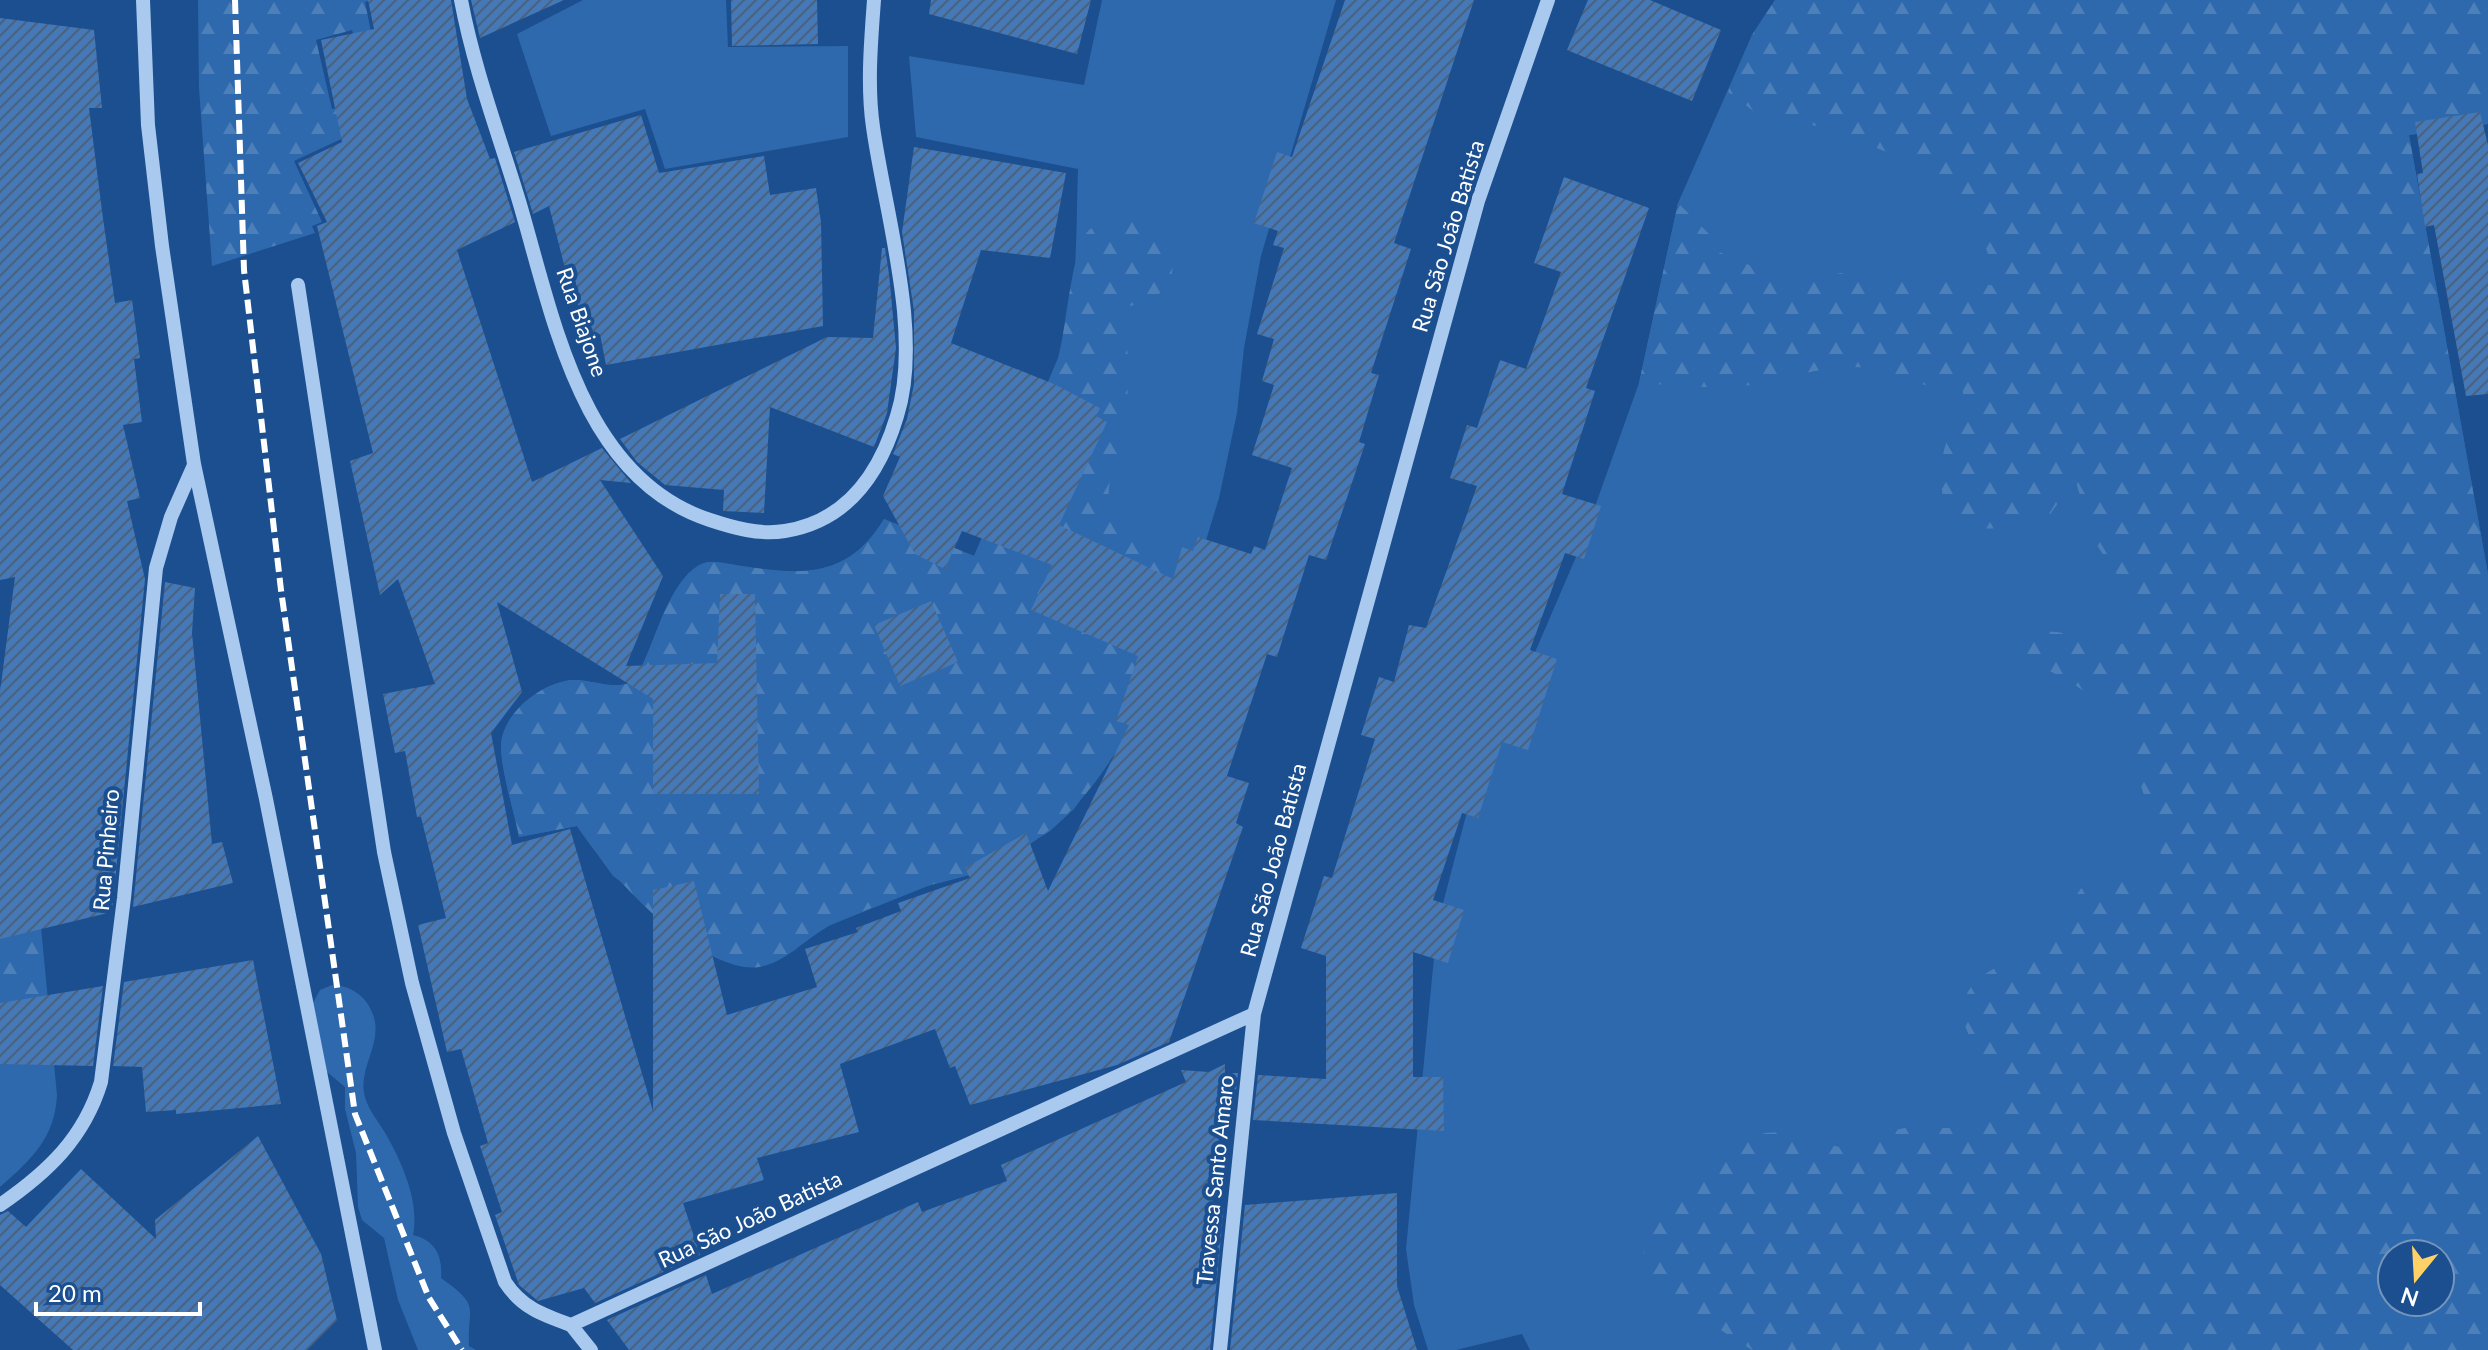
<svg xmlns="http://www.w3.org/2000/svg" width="2488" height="1350" viewBox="0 0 2488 1350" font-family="Lato,sans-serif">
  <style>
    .green { fill: #2e69ad; fill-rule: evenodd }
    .forest { fill: url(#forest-firs); fill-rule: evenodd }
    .building { fill: url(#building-hatch) }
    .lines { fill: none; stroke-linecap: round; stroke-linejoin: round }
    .minor { stroke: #a9c9ee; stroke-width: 14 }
    .rail { stroke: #fff; stroke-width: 6; stroke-dasharray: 14 6; stroke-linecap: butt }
    .labels { text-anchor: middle; stroke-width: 8; stroke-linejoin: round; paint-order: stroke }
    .street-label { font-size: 22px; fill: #fff; stroke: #1b4f8f }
  </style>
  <defs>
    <pattern id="forest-firs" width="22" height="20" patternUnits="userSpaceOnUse" patternTransform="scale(2)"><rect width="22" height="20" fill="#2e69ad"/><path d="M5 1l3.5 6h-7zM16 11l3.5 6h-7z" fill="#4d80b9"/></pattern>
    <pattern id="building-hatch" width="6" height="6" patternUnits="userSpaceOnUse" patternTransform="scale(2)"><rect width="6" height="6" fill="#4478b7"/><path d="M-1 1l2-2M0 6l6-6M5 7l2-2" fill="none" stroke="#486282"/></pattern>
  </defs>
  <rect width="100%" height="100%" fill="#1b4f8f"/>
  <path class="green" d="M583,0H726L728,47L848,46V137L665,169L645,109L551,136L517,34Z
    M1102,0H1336L1261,256L1244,348L1237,413L1219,498L1192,586L1123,742L1074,809L1049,832L977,873L928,886L828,926L773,963L745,967L728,962L613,876L577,826L519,837C514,811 501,771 501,746C502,712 544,681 574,680C594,680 616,691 634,681C654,649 667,583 699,565C711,558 728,564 741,566C803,577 850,576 884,519L974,556C1006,485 1050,405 1067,328C1078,277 1076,222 1078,169L916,137L909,56L1084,85Z
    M1775,0H2488V124L2409,135L2488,574V1350H1530L1522,1334L1456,1350H1428L1414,1305L1406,1249L1437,926L1468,808L1582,543L1639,383L1678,203L1752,35ZM2392,1254H2440V1302H2392Z
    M0,685L31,822L57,1095C55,1138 31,1160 0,1187Z
    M332,985C348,985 364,994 371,1010C386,1039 359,1065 364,1093C367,1108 376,1118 384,1131C401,1160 420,1201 413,1235C435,1240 443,1256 441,1278C482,1307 467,1306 469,1346L476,1350H418L398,1300L384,1238L362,1220L358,1207L356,1153L345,1109V1087L327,1072L313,1003L320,990Z"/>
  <path class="forest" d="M198,0H373L365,2L371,32L354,36L352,30L316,40L332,109L360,104L365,128L294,161L322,222L312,226L315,233L212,266L199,88Z
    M1775,0H2488V124L2409,135L2488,574V1350H1752L1669,1297L1650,1271L1639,1238C1654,1201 1664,1210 1687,1185C1718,1152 1748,1122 1797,1136C1819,1142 1839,1149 1863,1149C1917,1100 1961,1156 2004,1103C2000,1065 1973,1055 1964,1022C1960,1010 1964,997 1971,987C1987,966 2023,959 2043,941C2065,923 2070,896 2091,878L2147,883L2159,871L2161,846L2139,780L2133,734L2118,713L2064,678L2032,663L2024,646L2033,633C2068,626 2096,648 2131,643L2145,616L2094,541L2075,479L2046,520C1985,535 1930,539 1943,455C1948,429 1963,422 1963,391C1929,392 1901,373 1868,368C1829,363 1788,379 1751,385C1714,390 1676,385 1639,383L1678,203L1710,235L1719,252L1763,271L1799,280L1842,273L1879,274L1999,286L1976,219L1951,182L1921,166L1830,129L1756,113L1728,92L1752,35ZM2392,1254H2440V1302H2392Z
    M1112,219C1182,220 1200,302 1119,307C1133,353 1129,397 1121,443C1117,464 1103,487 1111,508C1118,528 1144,532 1158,545C1179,565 1174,617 1168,644C1163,666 1148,689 1138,710C1106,780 1056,840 982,870C966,877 947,880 930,885C898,896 866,910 835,923C805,936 781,972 745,967C685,958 609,875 577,826L519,837C514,811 501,771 501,746C502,712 544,681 574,680C594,680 616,691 634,681C658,644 664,579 708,562C780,568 839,594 884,519L974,556L1058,358C1067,327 1071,248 1089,230C1095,225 1105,222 1112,219Z
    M0,685L31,822L48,1009L0,1037Z"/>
  <path class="building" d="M368,0H451L467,99L490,159L495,158L515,222L457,250L532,482L602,448L631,483L600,480L663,576L626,666L717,663L720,594H755L759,794H653V699L497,602L522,692L491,733L512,845L570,829L653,1111V890L694,881L727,1015L817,987L805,949L858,932L856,928L901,911L898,903L970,878L965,868L1026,833L1048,891L1129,725L1116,721L1138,656L1031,610L1052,565L962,531L945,569L915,554L883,496L900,457L893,454L907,419L914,384V311L902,232L914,147L1066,173L1050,258L981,250L951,343L1054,384L1100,408L1096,416L1107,422L1059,525L1173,579L1182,547L1193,551L1198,537L1251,554L1254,546L1265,550L1292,468L1252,455L1274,385L1262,381L1274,339L1257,334L1284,248L1273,245L1278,231L1254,223L1277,152L1292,157L1345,0H1474L1394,243L1411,249L1371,373L1379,375L1359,442L1365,444L1326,560L1309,555L1277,657L1267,654L1227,776L1249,783L1236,823L1243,827L1169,1042L1117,1065L970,1105L955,1066L950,1068L935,1029L840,1064L859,1132L757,1158L764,1180L683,1203L700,1255L595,1303L584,1288L538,1301L519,1285L495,1215L502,1212L480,1146L488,1143L461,1049L447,1052L418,925L446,918L421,817H417L405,751L395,753L383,694L435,684L398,579L380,595L350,461L373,453L317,226L327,222L298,163L342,142L321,40L374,29Z
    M471,0H564L480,38Z
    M731,0H817L818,44L732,46Z
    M931,0H1091L1077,54L929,14Z
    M1588,0H1650L1721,30L1692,101L1567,50Z
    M0,18L94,30L102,108H89L102,211L115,303L132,300L140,358L134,359L142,422L123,425L140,498L127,501L145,579L112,912L0,939V692L15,577L0,580Z
    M2480,112L2488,145V394L2466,396L2434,225L2425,227L2417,174L2423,173L2415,122Z
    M641,115L659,173L764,156L770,195L816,188L821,222L823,326L606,365L600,334L584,337L573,279L568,280L549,206L533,214L514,152Z
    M1564,177L1649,208L1586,388L1595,391L1562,494L1601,506L1584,559L1565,553L1530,650L1557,659L1528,750L1502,742L1478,818L1462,813L1433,900L1464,910L1448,963L1413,952V1077H1443L1444,1131L1253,1120L1258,1075L1326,1079V956L1301,948L1324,876L1332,878L1375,739L1361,735L1379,677L1394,682L1409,625L1426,628L1477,486L1450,478L1467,425L1477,428L1500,360L1526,369L1561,272L1534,263Z
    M882,248H885L889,274L896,348L887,413L874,447L770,407L764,513L723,511L724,490L665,485L637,462L620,439L827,337L873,338Z
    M165,582L195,588L192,633L212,844L222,842L233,883L133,907Z
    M931,601L958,662L900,686L874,625Z
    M253,960L281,1104L176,1114V1110L146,1112L142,1067L113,1066L124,982Z
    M103,986L93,1066L0,1064V1003Z
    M1225,1064V1073H1238L1233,1118H1221L1212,1207L1224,1206L1210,1350H629L607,1320L706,1275L712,1294L918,1202L922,1212L1007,1181L1001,1165L1186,1082L1181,1070L1209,1072Z
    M258,1136L321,1254L337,1320L307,1350H73L0,1285V1215L8,1211L26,1227L81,1169L156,1239L155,1220Z
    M1397,1193V1286L1417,1350H1230L1245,1205Z"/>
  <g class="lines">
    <path class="minor" d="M143,0L148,125L162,246L194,464L266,799L375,1350
      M461,0C474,69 499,135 519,201C553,315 580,478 710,520C734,528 759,535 785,531C848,521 880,473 897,416C923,334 885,213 873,127C867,86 871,41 874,0
      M298,285L384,852L412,983L454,1133L505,1282C522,1308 543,1315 571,1325
      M0,1205C48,1172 84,1138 101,1082L124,898L156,568L171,517L194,465
      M571,1325L1254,1014L1478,201L1548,0
      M571,1325L591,1350
      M1220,1350L1254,1014"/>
    <path class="rail" d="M235,0L244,270L281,590L355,1114L429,1298L462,1350"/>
  </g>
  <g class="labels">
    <g class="street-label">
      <text transform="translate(1448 236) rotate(-73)" y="8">Rua São João Batista</text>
      <text transform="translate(582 322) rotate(71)" y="8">Rua Biajone</text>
      <text transform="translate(106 850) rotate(-85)" y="8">Rua Pinheiro</text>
      <text transform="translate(1273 860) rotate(-75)" y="8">Rua São João Batista</text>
      <text transform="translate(1215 1180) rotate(-84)" y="8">Travessa Santo Amaro</text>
      <text transform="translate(750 1219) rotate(-25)" y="8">Rua São João Batista</text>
    </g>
  </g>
  <g transform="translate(2416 1278) rotate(198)"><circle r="38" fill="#1b4f8f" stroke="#7695bc" stroke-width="2"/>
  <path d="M0-6L14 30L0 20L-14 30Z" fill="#ffd166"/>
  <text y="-12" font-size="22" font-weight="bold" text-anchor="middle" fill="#ffffff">N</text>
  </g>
  <path d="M36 1302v12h164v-12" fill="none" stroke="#ffffff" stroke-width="4"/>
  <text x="48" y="1302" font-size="24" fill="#ffffff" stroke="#1b4f8f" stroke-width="6" paint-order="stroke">20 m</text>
</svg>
